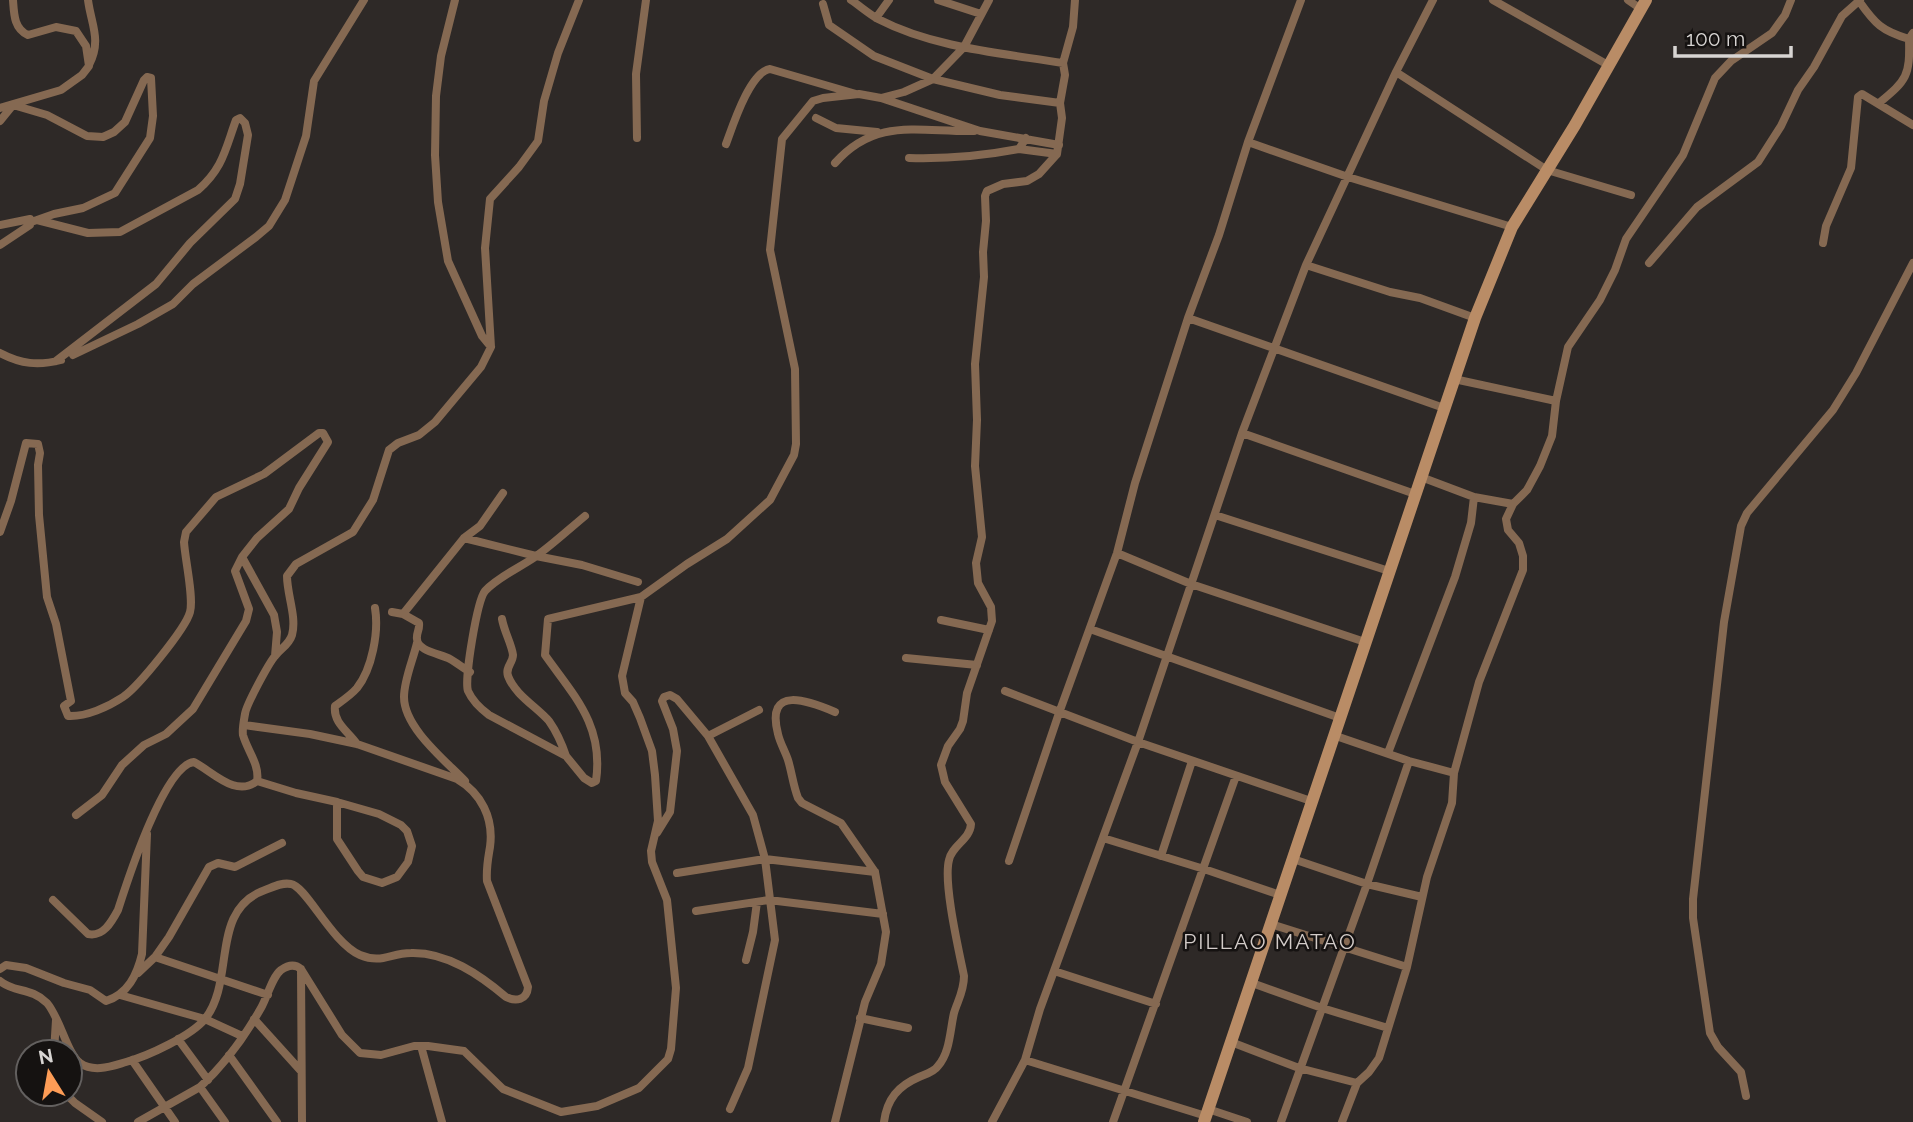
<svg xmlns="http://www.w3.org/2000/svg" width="1913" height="1122" viewBox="0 0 1913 1122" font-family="Raleway,sans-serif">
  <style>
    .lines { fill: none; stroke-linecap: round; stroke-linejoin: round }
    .street { stroke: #856952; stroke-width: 8 }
    .secondary { stroke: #b98c66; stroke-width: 12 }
    .labels { text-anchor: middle; stroke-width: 5; stroke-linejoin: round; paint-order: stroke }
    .neighbourhood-label { font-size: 21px; letter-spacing: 2px; fill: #d3ccc9; stroke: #151211 }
  </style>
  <rect width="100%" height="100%" fill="#2e2927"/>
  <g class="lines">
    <path class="street" d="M88,0C91,24 102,40 89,65
      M455,0L441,56L436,96L435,155L438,202L448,261L482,336L491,347L485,248L490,199L519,167L538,141L544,101L558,53L579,0
      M851,0C860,6 869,14 878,19C934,48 1001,53 1063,63
      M938,0L981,14
      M1493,0L1608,65
      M1628,0L1641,9
      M1859,1C1875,24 1882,31 1909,39L1913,33
      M823,4L829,25L874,56L933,79L1000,95L1060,103
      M876,18L889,0
      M1396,72L1547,170L1631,195
      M881,98L980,131L1059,145
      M1879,103C1907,80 1910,76 1909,39
      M13,105L47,115L87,136L103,137L114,132L125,122L144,80L147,77L151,78L153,116L150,138L115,193L83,208L54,214L37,220
      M0,108L61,90L82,75L89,66L86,46L76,31L56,27L28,35C14,29 14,14 13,0
      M816,118L836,128L877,132
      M0,121L13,105
      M637,138L636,74L646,0
      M1248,142L1348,177L1512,227
      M726,144C733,125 750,72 770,69L856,94
      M1019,149L1057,154
      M909,158C946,159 983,156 1019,149L1026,138
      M835,163C876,117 918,132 974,131
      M31,222L37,220L88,233L120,232L198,190C223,168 225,150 236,120L240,118L245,123L248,135L240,184L235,199L190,243L156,284L56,361
      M0,225L30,219V225L0,245
      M1823,243L1826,226L1851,168L1858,97L1862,94L1913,125
      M1649,263L1697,207L1758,162L1781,126L1798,90L1814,67L1842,16L1860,0
      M1306,265L1390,292L1420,298L1475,318
      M1188,318L1444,408
      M0,353C21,364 38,366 61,360
      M73,355L138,324L173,304L193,284L256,237L269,226L285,200L306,136L314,81L364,0
      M1454,379L1556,401
      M1242,433L1415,494
      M1421,477L1474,497L1513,504
      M1215,515L1389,571
      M585,516C568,530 552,545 535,557C519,568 498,577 485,591C477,601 464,680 468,691C472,700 481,709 489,715L566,756L584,778L592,783L596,781C604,725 574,696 545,655L548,619L641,597L687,564L727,539L770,500L794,455L796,444L795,369L770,250L782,139L813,101L823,98L859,94L881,98L904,92L933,79L964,47L989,0
      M0,532L11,501L26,443L38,444L40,453L38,465L39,515L47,597L56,624L71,701L64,706L68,716C86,717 108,707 123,697C138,687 186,628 190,612C194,598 185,559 184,542L186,532L216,497L264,474L319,433H323L328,442L299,488L289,509L257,538L242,557L274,615L277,632L275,656
      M464,538L536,556L582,565L638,582
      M1117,553L1191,584L1365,642
      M392,612L403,614L464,538L480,526L503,493
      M403,614L419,623C420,630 416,633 417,639C417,651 441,654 450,659C457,663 463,668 470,672
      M502,619C504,631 512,645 513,655C513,663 505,667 508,676C515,695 537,707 549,721C556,731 562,744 566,756
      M941,620L989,630
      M1090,629L1340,718
      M417,643C413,660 404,680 404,697C404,728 446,761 465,781
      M906,658L977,665
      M1005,691L1138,742L1311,801
      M835,712C809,701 765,684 778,734C780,743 785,751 788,760C792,773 793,785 798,798L802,803L841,823L875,872L886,932L881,964L865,1002L835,1122
      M1333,735L1409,761L1454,773L1479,682L1523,570V556L1519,543L1508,530L1506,519L1513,504L1527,490L1540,466L1552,436L1556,401L1568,347L1600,300L1615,270L1626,239L1683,155L1715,78L1731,61L1772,33L1785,15L1791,0
      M708,736L759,710
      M357,744C348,731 333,723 335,706C342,701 351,695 357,688C372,669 379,632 375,608
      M1388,753L1455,577L1471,523L1474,497
      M257,781L296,793L337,802L379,814L401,825L407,831L412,846L408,862L397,877L382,883L363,877L358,871L337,839V802
      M76,815L102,795L122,765L144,745L166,734L193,709L246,621L249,609L235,571L242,557
      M657,833L670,812L677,751L673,729L662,701L664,697L670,695L677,699L708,736L753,815L765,859L775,940L748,1068L730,1109
      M1103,838L1204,869L1280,895
      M1161,856L1192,761
      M1293,859L1367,884L1422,897
      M1009,861L1059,713L1117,553L1135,483L1188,318L1219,235L1248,142L1301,0
      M677,873L765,859L875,872
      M53,900L88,934C103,937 111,923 118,910C127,882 164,765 194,762C213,772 236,798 257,781C260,765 247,750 243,735C242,729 244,720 245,714C246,705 269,663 275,656C281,648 289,645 292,635C297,617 287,595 287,576L296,564L353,532L373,500L389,450L398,443L419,435L435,422L481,367L491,347
      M696,911L769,900L883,914
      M1271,924L1407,967
      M155,957L268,995
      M746,960L753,932L757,902
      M0,969L6,965L26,968L64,983L90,990L106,1001C128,994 137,975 142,954L147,834
      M301,969L302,1122
      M1054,971L1156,1004
      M138,973L155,957L169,937L209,867L218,863L235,867L282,843
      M0,981C14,993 31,987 47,1003C60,1018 67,1053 80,1063C94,1073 112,1066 126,1062C148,1056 191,1036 205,1019C236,980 209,910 265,890C273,887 282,882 291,884C306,886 332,943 360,955C382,964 390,953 411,953C447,952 480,975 506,997C516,1002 527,1000 528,987L487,881C486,868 488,859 490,847C494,818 481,793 457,779L357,744L310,734L244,725
      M1252,983L1322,1008L1388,1028
      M120,995L205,1019L242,1036
      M860,1018L908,1028
      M254,1019L301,1071
      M178,1039L208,1080
      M1231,1042L1299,1068L1357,1083
      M421,1046L442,1122
      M54,1052L56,1020
      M229,1055L277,1122
      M132,1060L175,1122
      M1025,1060L1206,1116
      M200,1087L225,1122
      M66,1094L75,1103L102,1122
      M1746,1096L1741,1072L1718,1047L1710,1033L1693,918V899L1724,622L1741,526L1747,513L1833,410L1856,373L1913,263
      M1208,1109L1247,1122
      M138,1122L200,1087C224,1065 245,1036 261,1008C267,998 272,977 281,970C288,965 295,964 301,969L342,1035L360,1053L381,1055L414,1046H428L464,1051L503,1089L561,1112L597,1106L639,1088L668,1059L671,1049L676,988L667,900L652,862L651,851L658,821L655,775L652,751L640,718L633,702L625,693L622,676L641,597
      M884,1122C887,1099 898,1086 919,1077C926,1074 934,1072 938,1066C950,1053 950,1030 954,1013C958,1000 964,991 964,976C959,951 943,883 949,860C952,845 970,840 971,824L945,782L941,765L948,746L960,729L963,721L967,693L992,621L991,607L978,583L976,563L982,537L975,466L977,420L975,364L984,277L983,252L986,221L985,196L987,191L1003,184L1027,181L1039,174L1057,154L1062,118L1060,103L1065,75L1063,63L1073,27L1075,0
      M992,1122L1025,1060L1040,1009L1138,742L1242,433L1306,265L1396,72L1433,0
      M1113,1122L1236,776
      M1281,1122L1367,884L1409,761
      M1342,1122L1357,1083L1369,1072L1379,1058L1407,967L1427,877L1452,803L1454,773"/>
    <path class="secondary" d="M1204,1122L1475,318L1512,227L1575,125L1646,0"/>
  </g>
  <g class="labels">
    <g class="neighbourhood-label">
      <text x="1270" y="949">PILLAO MATAO</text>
    </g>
  </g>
  <g transform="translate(49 1073) rotate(349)"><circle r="33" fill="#151211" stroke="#63605f" stroke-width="2"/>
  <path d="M0-5L12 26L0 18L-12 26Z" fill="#fd9c56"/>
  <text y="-10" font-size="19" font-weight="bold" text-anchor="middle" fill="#d8d5d3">N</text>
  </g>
  <path d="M1675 46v10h116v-10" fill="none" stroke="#d8d5d3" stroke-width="3.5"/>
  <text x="1686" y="46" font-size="21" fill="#d8d5d3" stroke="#151211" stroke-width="5" paint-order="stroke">100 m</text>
</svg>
